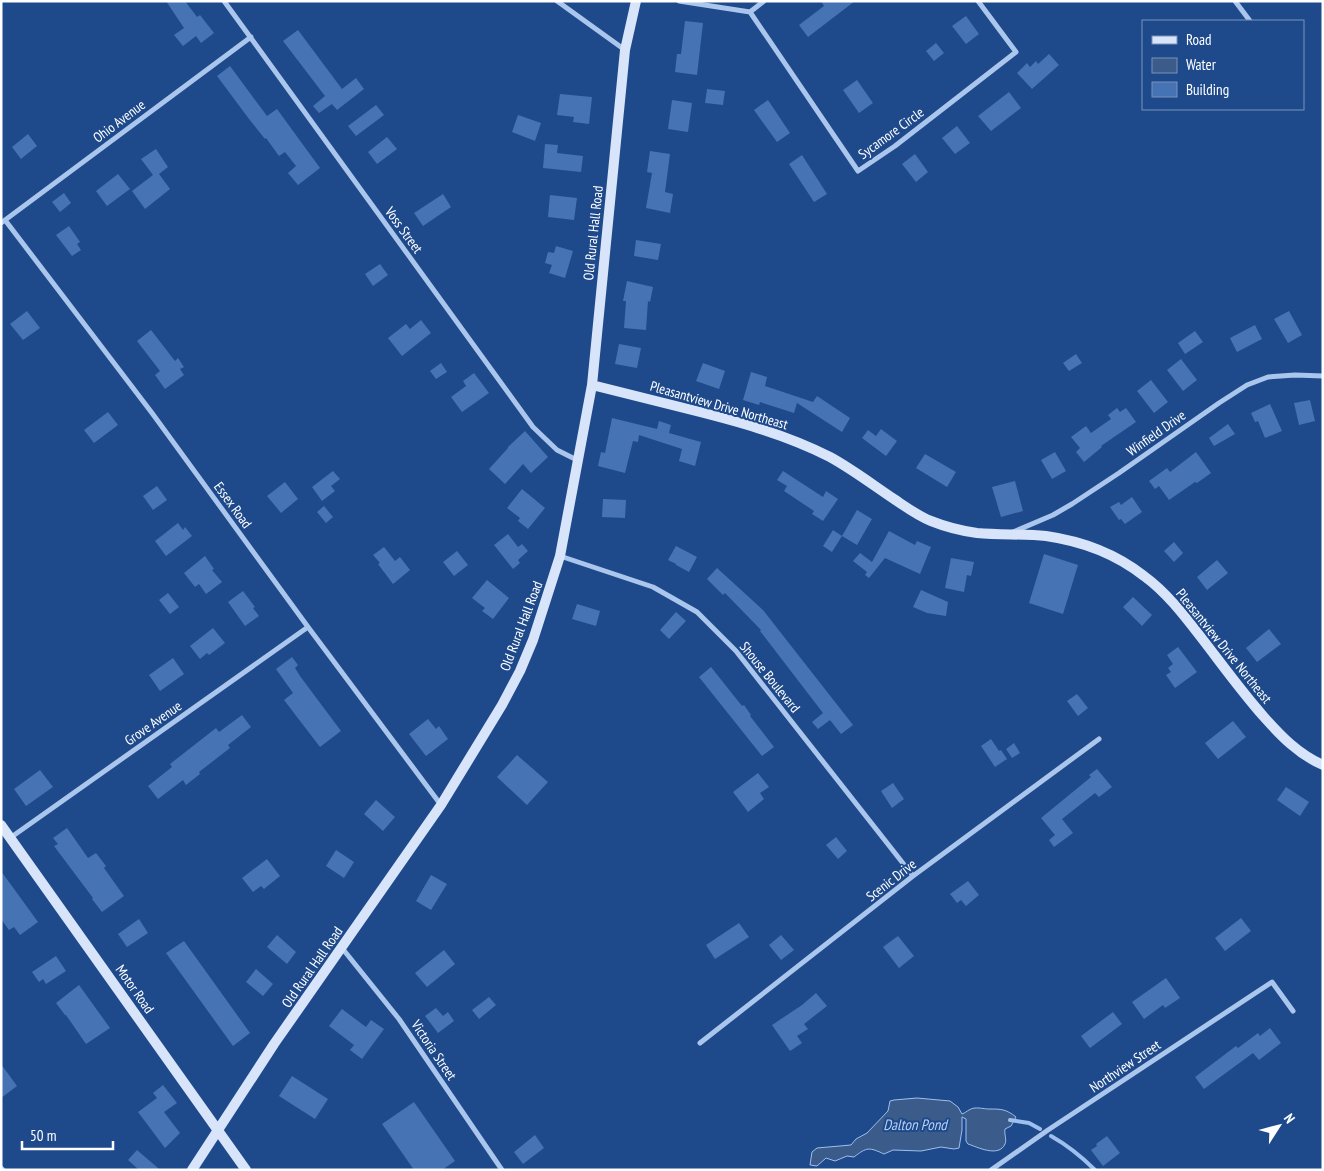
<svg xmlns="http://www.w3.org/2000/svg" width="1324" height="1171" viewBox="0 0 1324 1171" font-family="'PT Sans Narrow',sans-serif">
  <style>
    .water { fill: #3b5b8b; stroke: #9ec0ee }
    .lines { fill: none; stroke-linecap: round; stroke-linejoin: round }
    .stream { stroke: #9ec0ee; stroke-width: 4 }
    .building { fill: #4673b3 }
    .street { stroke: #abc6ec; stroke-width: 5 }
    .secondary { stroke: #d7e4f9; stroke-width: 10 }
    .labels { text-anchor: middle; stroke-width: 4; stroke-linejoin: round; paint-order: stroke }
    .street-label { font-size: 14px; fill: #fff; stroke: #1e4a8c }
    .water-label { font-size: 15px; font-style: italic; fill: #b7d0f3; stroke: #1e4a8c }
  </style>
  <rect width="100%" height="100%" fill="#1e4a8c"/>
  <path class="water" d="M917,1098L950,1101L958,1107L962,1114C965,1113 967,1111 969,1110C975,1106 983,1109 989,1109C1001,1109 1006,1109 1016,1117L1011,1126L1005,1129C1004,1134 1007,1140 1005,1144C999,1158 977,1147 968,1144L966,1141V1119L962,1117V1130L959,1148L954,1149L941,1147L921,1151L893,1150L884,1154C869,1147 867,1147 854,1157L847,1156L835,1161L826,1158L817,1166L810,1165L812,1152L817,1148L851,1145L856,1139L867,1133L888,1111L890,1101L894,1100Z"/>
  <g class="lines">
    <path class="stream" d="M1010,1120L1029,1123L1040,1129
      M1051,1136C1067,1145 1082,1157 1095,1170"/>
  </g>
  <path class="building" d="M166,1H185L197,17L200,15L214,33L201,43L196,36L183,46L174,35L184,28Z
    M821,1H855L808,37L799,25L824,6Z
    M966,16L979,34L966,44L952,26Z
    M685,21L703,23L697,75L675,72L677,54H681Z
    M298,30L342,89L356,78L364,89L337,110L332,104L319,113L313,106L325,96L283,41Z
    M936,43L944,53L934,61L926,51Z
    M1049,54L1059,65L1032,89L1017,73L1027,63L1030,67L1036,61L1038,64Z
    M230,66L267,116L277,109L320,168L298,185L288,173L296,166L285,152L279,156L266,138L265,139L249,119L217,76Z
    M857,80L873,103L859,113L843,90Z
    M707,89L725,91L723,105L705,103Z
    M1009,92L1021,108L991,131L978,116Z
    M560,94L592,97L589,124L573,122L574,117L557,115Z
    M672,100L692,103L688,132L668,129Z
    M768,100L790,133L777,142L754,110Z
    M376,105L384,115L356,136L348,126Z
    M518,115L541,123L535,141L512,132Z
    M957,126L970,143L955,154L942,138Z
    M28,134L37,146L21,159L12,147Z
    M387,137L397,149L377,164L368,152Z
    M545,144L558,145L557,153L583,156L581,172L543,168Z
    M156,149L168,167L159,174L170,189L145,209L132,191L153,175L141,159Z
    M650,151L670,154L665,192L673,194L670,213L646,208L652,173L647,172Z
    M915,154L928,172L916,182L902,164Z
    M802,155L827,194L814,202L789,164Z
    M118,174L130,189L107,206L96,191Z
    M64,193L71,203L60,212L52,202Z
    M443,194L451,207L423,226L414,213Z
    M550,195L577,198L574,220L548,217Z
    M69,226L80,242L77,244L81,250L72,256L56,235Z
    M636,240L661,244L658,260L634,256Z
    M556,246L573,251L565,278L549,273L552,265L545,263L548,252L554,253Z
    M380,264L388,275L373,286L365,274Z
    M627,281L653,287L650,302L648,301L646,330L624,328L626,301H623Z
    M27,311L40,328L23,340L10,324Z
    M1289,311L1302,335L1288,343L1274,319Z
    M421,320L431,333L402,356L388,338L406,324L410,329Z
    M1255,325L1262,339L1237,352L1230,338Z
    M151,330L175,361L178,358L184,367L180,369L184,375L165,389L155,375L160,371L137,341Z
    M1195,331L1203,342L1185,354L1178,343Z
    M619,344L641,348L637,368L615,364Z
    M1076,354L1082,363L1069,371L1063,363Z
    M1181,359L1197,380L1183,391L1167,370Z
    M441,363L447,372L436,379L430,371Z
    M703,363L725,371L719,389L696,381Z
    M751,372L767,377L765,386L813,402L817,396L850,418L842,432L797,403L794,413L760,402L759,405L743,400Z
    M474,373L489,393L462,412L451,397L466,386L463,381Z
    M1151,380L1168,402L1154,413L1137,391Z
    M1310,400L1315,421L1299,425L1294,403Z
    M1270,404L1282,431L1265,438L1258,421L1255,422L1251,413Z
    M1117,408L1120,412L1126,408L1136,422L1101,446L1102,447L1084,462L1076,452L1080,448L1071,437L1086,426L1091,433L1111,419L1108,415Z
    M108,412L118,425L94,443L84,430Z
    M612,418L657,429L659,421L671,425L669,433L701,442L695,466L679,461L682,449L639,435L638,442L633,441L625,473L598,466L601,452L605,453Z
    M1228,424L1235,434L1214,446L1209,438Z
    M881,429L897,441L886,456L862,438L868,430L876,436Z
    M525,431L548,457L531,473L523,464L505,484L489,469L508,448V447Z
    M1055,452L1066,471L1052,479L1041,460Z
    M1196,452L1211,473L1197,483L1195,482L1169,500L1159,486L1155,489L1149,481L1167,468L1170,472Z
    M925,454L956,472L947,487L916,468Z
    M333,471L340,479L331,486L335,491L322,501L312,487Z
    M783,471L823,497L826,491L838,499L823,521L812,514L814,511L784,491L787,486L777,480Z
    M1015,481L1023,511L1001,517L992,487Z
    M285,482L298,499L281,513L267,496Z
    M157,486L167,500L153,510L143,496Z
    M522,489L545,508L528,529L518,521L520,518L507,508Z
    M1132,497L1142,512L1125,524L1121,519L1119,520L1110,507L1119,502L1121,505Z
    M603,499L626,500L625,518L602,517Z
    M324,506L333,517L326,523L317,512Z
    M857,510L872,519L857,545L842,536Z
    M178,523L183,530L185,527L192,536L166,556L155,541Z
    M833,530L842,536L832,552L823,546Z
    M889,531L915,545L917,541L931,547L920,574L885,558L869,578L865,575L867,572L853,561L860,553L872,562Z
    M508,534L518,547L522,544L528,551L518,560L520,563L513,569L494,545Z
    M1174,542L1183,553L1174,562L1164,551Z
    M676,546L697,557L689,572L676,565V564L668,560Z
    M384,547L395,561L400,557L410,570L393,584L378,564L380,563L373,555Z
    M457,551L468,565L454,576L443,562Z
    M1044,554L1078,565L1063,614L1029,603Z
    M205,556L214,569L212,570L222,582L206,594L199,584L195,587L184,573Z
    M951,558L974,562L971,576L967,575L964,592L945,588Z
    M1217,560L1228,573L1207,590L1197,577Z
    M717,568L763,610L853,725L841,734L830,720L818,729L812,722L823,713L760,631L761,630L725,593L723,595L707,579Z
    M487,580L509,598L493,619L482,611L485,608L472,598Z
    M921,590L948,602L946,616L927,613L913,607Z
    M243,591L255,607L253,608L259,616L245,626L228,602Z
    M168,593L179,607L170,614L159,600Z
    M1133,597L1152,615L1142,626L1123,607Z
    M577,604L600,611L596,626L572,619Z
    M676,612L686,621L669,639L660,630Z
    M213,628L225,643L209,655L207,653L200,659L190,646Z
    M1269,629L1281,644L1257,662L1246,648Z
    M1178,647L1197,672L1175,688L1166,675L1171,672L1168,668L1173,664L1167,655Z
    M292,657L298,665L295,668L300,676L341,731L320,747L284,700L293,693L276,669Z
    M173,658L184,674L160,691L149,675Z
    M711,667L742,706L744,705L751,715L750,716L774,747L762,756L699,677Z
    M1077,694L1088,708L1078,716L1067,701Z
    M242,715L251,727L228,745L230,748L199,772L200,774L186,785L183,780L158,799L148,786L172,767L170,764L216,728L219,732Z
    M428,719L436,729L439,726L448,739L426,756L409,734Z
    M1233,721L1246,737L1218,759L1205,743Z
    M991,739L999,751L1001,750L1007,759L995,767L981,746Z
    M1014,743L1020,753L1012,758L1006,749Z
    M517,755L548,782L527,805L497,777Z
    M1097,769L1112,787L1099,797L1095,793L1062,819L1073,833L1054,847L1049,840L1055,835L1041,818L1091,777L1089,775Z
    M40,770L53,787L26,806L14,789Z
    M758,773L769,787L760,793L764,799L748,812L733,792Z
    M893,783L904,799L892,808L881,791Z
    M1286,787L1309,802L1300,816L1277,800Z
    M376,800L395,817L383,831L364,814Z
    M67,828L88,858L96,853L106,866L104,868L124,896L102,912L92,899L93,898L54,846L58,844L53,838Z
    M836,837L847,851L838,859L826,845Z
    M336,850L354,862L344,878L326,866Z
    M267,859L280,876L264,889L261,886L253,892L242,878Z
    M1,871L38,922L20,935L14,927L9,930L1,919Z
    M431,875L447,884L431,910L416,901Z
    M968,881L979,895L966,906L961,900L957,903L950,894Z
    M1241,918L1251,931L1225,951L1215,938Z
    M139,919L148,933L127,947L118,934Z
    M739,923L749,937L715,959L706,945Z
    M277,935L296,952L287,964L267,947Z
    M781,935L794,950L781,960L769,945Z
    M898,936L914,956L899,968L883,947Z
    M184,941L250,1033L233,1046L166,953Z
    M444,950L455,964L427,987L415,973Z
    M56,956L66,971L46,984L43,979L39,982L32,972Z
    M256,969L273,984L263,996L246,982Z
    M1166,978L1180,998L1165,1008L1163,1005L1144,1019L1132,1002Z
    M79,985L110,1028L86,1044L66,1015H65L56,1003Z
    M816,993L827,1006L804,1024L808,1029L797,1036L802,1043L790,1051L772,1025L802,1005Z
    M489,997L496,1005L479,1019L472,1010Z
    M436,1008L443,1016L448,1012L454,1021L438,1033L425,1016Z
    M342,1009L366,1027L371,1020L384,1029L362,1059L350,1050L354,1045L329,1026Z
    M1113,1012L1122,1024L1090,1048L1081,1036Z
    M1270,1028L1281,1043L1259,1060L1253,1053L1204,1089L1195,1077L1236,1046L1238,1048L1258,1033L1260,1036Z
    M1,1064L17,1086L1,1098Z
    M292,1076L328,1099L315,1119L279,1096Z
    M163,1085L177,1103L164,1112L180,1133L165,1148L138,1112L157,1098L153,1093Z
    M414,1102L455,1161L442,1170H414L382,1124Z
    M535,1135L544,1148L523,1164L514,1152Z
    M1107,1136L1120,1153L1103,1166L1091,1150L1097,1146L1096,1144Z
    M137,1150L158,1168L160,1170H139L128,1160Z"/>
  <g class="lines">
    <path class="street" d="M224,1L533,427L557,450L577,460
      M557,1L625,50
      M679,1L750,12L858,171L895,146L1016,52L978,1
      M1235,1L1250,21
      M750,12L764,1
      M5,220L152,413L308,627L441,805
      M1,223L251,37
      M1013,532L1053,515L1072,504L1119,473L1219,403L1247,385L1268,377L1295,375L1323,376
      M560,556L653,587L697,612L736,651L913,876
      M10,838L308,627
      M342,948L399,1019L502,1170
      M700,1043L913,876L1099,739
      M1,1168L3,1170
      M991,1170L1048,1130L1272,982L1293,1011"/>
    <path class="secondary" d="M592,385C624,393 656,401 688,409C736,421 785,434 830,457C852,469 873,485 894,499C906,507 918,516 931,521C946,527 962,531 977,533C1000,535 1023,534 1046,536C1081,541 1116,554 1144,576C1166,592 1183,614 1200,636C1221,663 1241,691 1264,717C1281,736 1298,754 1323,765
      M1,825L246,1170
      M192,1170L274,1044L441,805L502,705L520,671L533,640L560,556L592,385L625,50L636,1"/>
  </g>
  <g class="labels">
    <g class="street-label">
      <text transform="translate(119 121) rotate(-37)" y="5">Ohio Avenue</text>
      <text transform="translate(891 133) rotate(-36)" y="5">Sycamore Circle</text>
      <text transform="translate(404 230) rotate(54)" y="5">Voss Street</text>
      <text transform="translate(593 233) rotate(-84)" y="5">Old Rural Hall Road</text>
      <text transform="translate(719 405) rotate(16)" y="5">Pleasantview Drive Northeast</text>
      <text transform="translate(1156 433) rotate(-35)" y="5">Winfield Drive</text>
      <text transform="translate(233 505) rotate(54)" y="5">Essex Road</text>
      <text transform="translate(521 626) rotate(-69)" y="5">Old Rural Hall Road</text>
      <text transform="translate(1224 646) rotate(51)" y="5">Pleasantview Drive Northeast</text>
      <text transform="translate(770 677) rotate(51)" y="5">Shouse Boulevard</text>
      <text transform="translate(153 723) rotate(-35)" y="5">Grove Avenue</text>
      <text transform="translate(891 880) rotate(-38)" y="5">Scenic Drive</text>
      <text transform="translate(312 967) rotate(-55)" y="5">Old Rural Hall Road</text>
      <text transform="translate(135 989) rotate(55)" y="5">Motor Road</text>
      <text transform="translate(434 1050) rotate(56)" y="5">Victoria Street</text>
      <text transform="translate(1125 1066) rotate(-34)" y="5">Northview Street</text>
    </g>
    <g class="water-label">
      <text x="915" y="1130">Dalton Pond</text>
    </g>
  </g>
  <rect width="1324" height="1171" fill="none" stroke="#ffffff" stroke-width="5"/>
  <rect x="1142" y="20" width="162" height="90" fill="#1e4a8c" stroke="#7892ba"/>
  <rect x="1152" y="36" width="25" height="8" fill="#d7e4f9" stroke="#7892ba"/>
  <text x="1186" y="45" font-size="15" fill="#ffffff">Road</text>
  <rect x="1152" y="58" width="25" height="15" fill="#3b5b8b" stroke="#7892ba"/>
  <text x="1186" y="70" font-size="15" fill="#ffffff">Water</text>
  <rect x="1152" y="82" width="25" height="15" fill="#4673b3" stroke="#7892ba"/>
  <text x="1186" y="95" font-size="15" fill="#ffffff">Building</text>
  <g transform="translate(1279 1126) rotate(54)" stroke="#1e4a8c" stroke-width="4" paint-order="stroke">
  <path d="M0-4L9 19L0 12L-9 19Z" fill="#ffffff"/>
  <text y="-8" font-size="14" font-weight="bold" text-anchor="middle" fill="#ffffff">N</text>
  </g>
  <path d="M22 1141v8h91v-8" fill="none" stroke="#ffffff" stroke-width="2.5"/>
  <text x="30" y="1141" font-size="15" fill="#ffffff" stroke="#1e4a8c" stroke-width="4" paint-order="stroke">50 m</text>
</svg>
